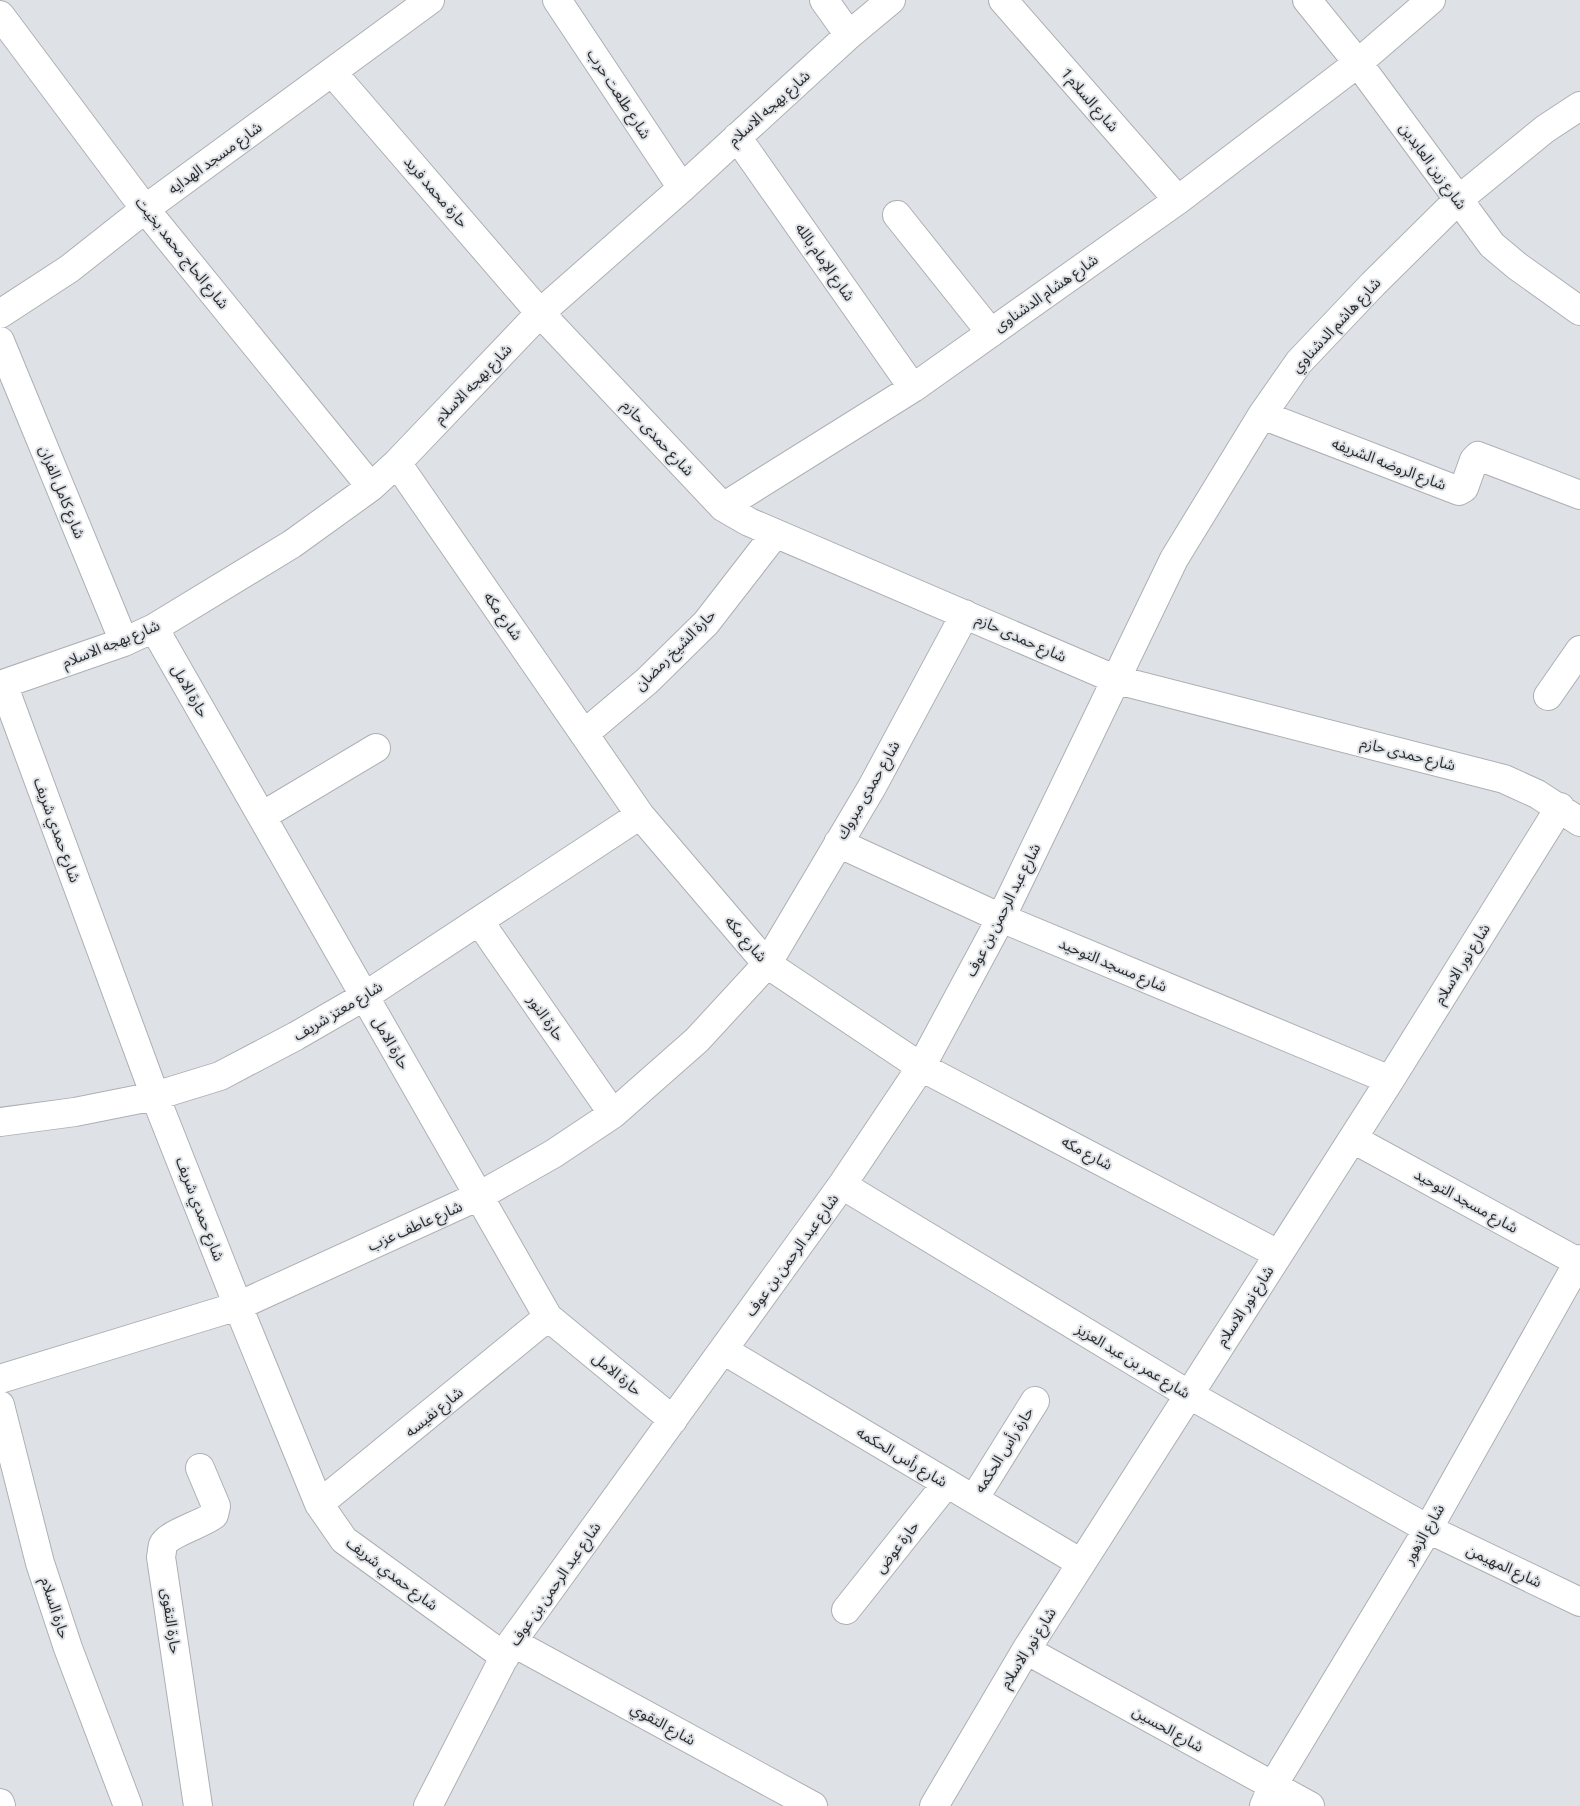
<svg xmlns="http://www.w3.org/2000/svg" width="1580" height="1806" viewBox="0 0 1580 1806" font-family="Commissioner,'Noto Sans Arabic',sans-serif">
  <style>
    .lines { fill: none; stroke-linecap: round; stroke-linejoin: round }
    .minor-casing { stroke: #acb0b4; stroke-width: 30 }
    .minor { stroke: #fff; stroke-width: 28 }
    .labels { text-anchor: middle; stroke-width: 4; stroke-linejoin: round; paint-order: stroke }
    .street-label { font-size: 15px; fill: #2b2d2e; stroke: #dee2e6 }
  </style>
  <rect width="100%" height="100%" fill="#dee2e6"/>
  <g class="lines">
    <g class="minor-casing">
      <path id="minor" d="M557,0L682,188
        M824,0L849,35
        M1003,0L1178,200
        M1307,0L1358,63L1492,245L1517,266L1580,311
        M0,15L145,209L371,487
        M332,72L540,313L723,507L749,522L1117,680L1504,779L1537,794L1580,822
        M737,137L913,388
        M897,215L991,333
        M0,314L69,269L145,209L430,0
        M0,341L124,642
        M1262,415L1459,491L1464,488L1474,460L1478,456L1580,495
        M397,463L640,815L767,964L921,1067L1278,1254
        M723,507L913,388L1178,200L1358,63L1431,0
        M154,628L548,1317L673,1420
        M3,684L155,1096L238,1306L319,1504L344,1540L505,1657
        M0,685L124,642L154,628L292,544L371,487L397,463L540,313L682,188L849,35L891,0
        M1548,696L1580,650
        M584,734L647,681L706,623L775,534
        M262,816L376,748
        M838,843L1001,918L1390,1080
        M479,921L613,1114
        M0,1122L75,1112L155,1096L220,1076L296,1036L365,996L640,815
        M1353,1139L1580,1263
        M842,1185L1188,1394L1428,1529L1580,1602
        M723,1350L1081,1563
        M0,1379L238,1306L479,1196L553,1154L613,1114L697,1040L767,964L872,787L965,614
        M0,1405L40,1563L68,1648L128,1806
        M974,1499L1035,1401
        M319,1504L548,1317
        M846,1610L947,1483
        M512,1642L813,1806
        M1026,1650L1310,1806
        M0,1803L1,1806
        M198,1806L161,1557C162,1553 162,1548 163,1545C167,1534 203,1524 214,1515L216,1506L200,1468
        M428,1806L512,1642L842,1185L921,1067L1001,918L1174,559L1262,415L1299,362L1373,284L1458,200L1545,129L1580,106
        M934,1806L1026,1650L1390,1080L1560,807
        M1264,1806L1272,1787L1428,1529L1580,1259"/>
    </g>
    <use href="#minor" class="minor"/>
  </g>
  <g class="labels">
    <g class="street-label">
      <text transform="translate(619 94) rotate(57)" y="5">شارع طلعت حرب</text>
      <text transform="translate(1090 100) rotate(49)" y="5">شارع السلام 1</text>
      <text transform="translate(769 108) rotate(-42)" y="5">شارع بهجه الاسلام</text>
      <text transform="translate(215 158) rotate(-36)" y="5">شارع مسجد الهدايه</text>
      <text transform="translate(1433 166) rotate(54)" y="5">شارع زين العابدين</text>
      <text transform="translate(436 192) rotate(49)" y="5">حارة محمد فريد</text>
      <text transform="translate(182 253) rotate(51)" y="5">شارع الحاج محمد بخيت</text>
      <text transform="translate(825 262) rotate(55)" y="5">شارع الإمام بالله</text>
      <text transform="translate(1046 293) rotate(-35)" y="5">شارع هشام الدشناوى</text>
      <text transform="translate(1336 325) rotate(-47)" y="5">شارع هاشم الدشناوي</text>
      <text transform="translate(473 384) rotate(-46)" y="5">شارع بهجه الاسلام</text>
      <text transform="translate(658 438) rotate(47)" y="5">شارع حمدى حازم</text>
      <text transform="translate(1389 464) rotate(21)" y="5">شارع الروضه الشريفه</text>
      <text transform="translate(62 492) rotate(68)" y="5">شارع كامل الفران</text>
      <text transform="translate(503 616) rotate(55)" y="5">شارع مكه</text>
      <text transform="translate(1021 638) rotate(24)" y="5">شارع حمدى حازم</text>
      <text transform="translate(111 644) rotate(-22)" y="5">شارع بهجه الاسلام</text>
      <text transform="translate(675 650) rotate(-45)" y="5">حارة الشيخ رمضان</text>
      <text transform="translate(190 691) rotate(60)" y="5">حارة الامل</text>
      <text transform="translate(1408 754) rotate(14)" y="5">شارع حمدى حازم</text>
      <text transform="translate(868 790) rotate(-60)" y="5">شارع حمدى مبروك</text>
      <text transform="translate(57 830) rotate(70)" y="5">شارع حمدي شريف</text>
      <text transform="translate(1003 910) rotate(-63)" y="5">شارع عبد الرحمن بن عوف</text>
      <text transform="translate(746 939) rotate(49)" y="5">شارع مكه</text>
      <text transform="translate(1462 964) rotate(-58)" y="5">شارع نور الاسلام</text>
      <text transform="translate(1113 965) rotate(23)" y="5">شارع مسجد التوحيد</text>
      <text transform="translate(338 1011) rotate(-31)" y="5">شارع معتز شريف</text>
      <text transform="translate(546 1018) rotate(55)" y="5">حارة النور</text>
      <text transform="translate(391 1043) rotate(60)" y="5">حارة الامل</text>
      <text transform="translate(1087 1153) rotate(28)" y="5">شارع مكه</text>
      <text transform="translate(1466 1201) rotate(29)" y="5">شارع مسجد التوحيد</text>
      <text transform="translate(200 1209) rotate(69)" y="5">شارع حمدي شريف</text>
      <text transform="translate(415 1226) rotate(-24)" y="5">شارع عاطف عزب</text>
      <text transform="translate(792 1255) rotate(-54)" y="5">شارع عبد الرحمن بن عوف</text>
      <text transform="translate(1245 1306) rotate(-57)" y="5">شارع نور الاسلام</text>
      <text transform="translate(1133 1361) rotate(31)" y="5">شارع عمر بن عبد العزيز</text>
      <text transform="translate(617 1374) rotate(39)" y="5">حارة الامل</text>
      <text transform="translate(434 1412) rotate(-39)" y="5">شارع نفيسه</text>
      <text transform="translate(1004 1450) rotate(-58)" y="5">حارة رأس الحكمه</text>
      <text transform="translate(902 1457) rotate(31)" y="5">شارع رأس الحكمه</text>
      <text transform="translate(1424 1534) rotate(-60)" y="5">شارع الزهور</text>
      <text transform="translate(897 1547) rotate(-52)" y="5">حارة عوض</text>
      <text transform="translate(1504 1566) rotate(25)" y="5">شارع المهيمن</text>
      <text transform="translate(392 1574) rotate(37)" y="5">شارع حمدي شريف</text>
      <text transform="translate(555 1584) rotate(-55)" y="5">شارع عبد الرحمن بن عوف</text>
      <text transform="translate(55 1608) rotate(72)" y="5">حارة السلام</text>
      <text transform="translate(171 1621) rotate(82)" y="5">حارة التقوى</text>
      <text transform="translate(1028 1648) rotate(-58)" y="5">شارع نور الاسلام</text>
      <text transform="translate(663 1724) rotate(29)" y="5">شارع التقوي</text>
      <text transform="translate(1168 1729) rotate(29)" y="5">شارع الحسين</text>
    </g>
  </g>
</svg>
